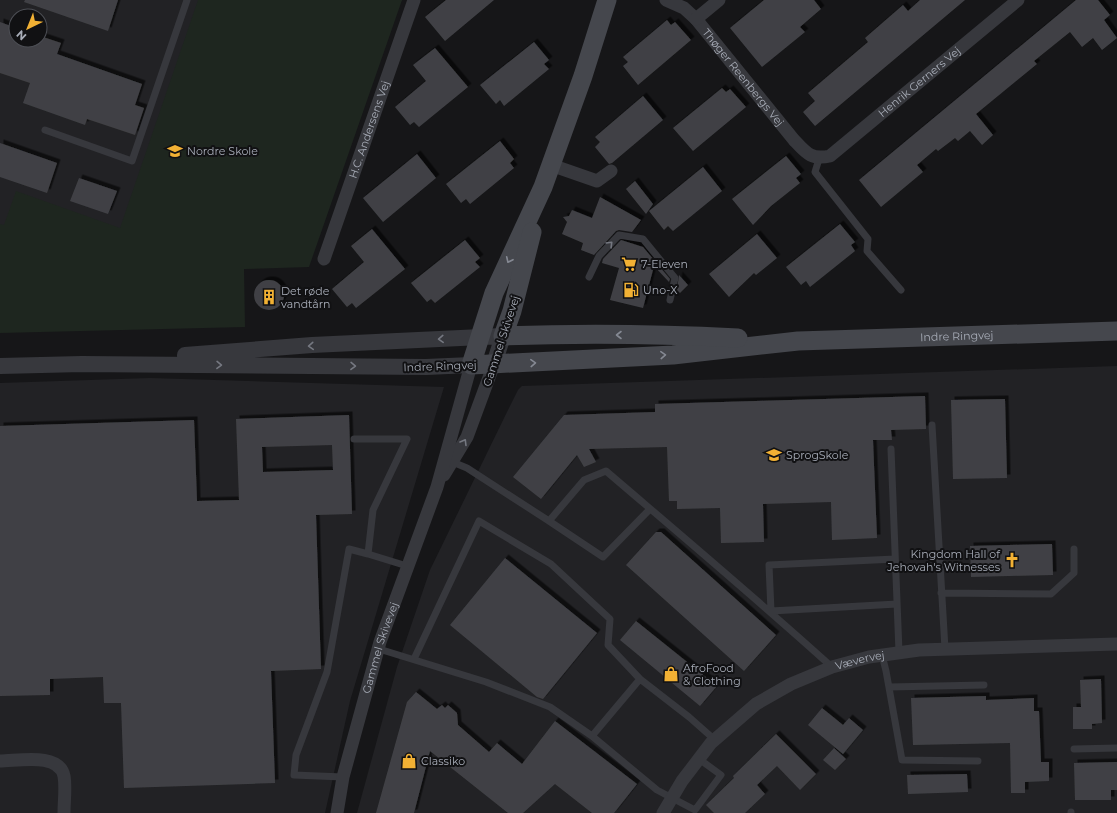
<svg xmlns="http://www.w3.org/2000/svg" width="1117" height="813" viewBox="0 0 1117 813" font-family="Montserrat,sans-serif">
  <style>
    .built { fill: #222225; fill-rule: evenodd }
    .green { fill: #1e261f }
    .building { fill: #404145; fill-rule: evenodd; filter: url(#shadow) }
    .lines { fill: none; stroke-linecap: round; stroke-linejoin: round }
    .service { stroke: #37383d; stroke-width: 7 }
    .minor { stroke: #37383d; stroke-width: 13 }
    .tertiary { stroke: #37383d; stroke-width: 16 }
    .secondary { stroke: #45474d; stroke-width: 19 }
    .oneway { stroke: #757881 }
    .oneway2 { stroke: #858993 }
    .labels { text-anchor: middle; stroke-width: 4; stroke-linejoin: round; paint-order: stroke }
    .street-label { font-size: 11px; fill: #a8adb8; stroke: #111113 }
    .poi-label { font-size: 11px; fill: #a8adb8; stroke: #111113; text-anchor: start }
  </style>
  <defs>
    <filter id="shadow"><feDropShadow dx="3.5" dy="-3.5" stdDeviation="0" flood-color="#0009"/></filter>
  </defs>
  <rect width="100%" height="100%" fill="#161618"/>
  <path class="built" d="M0,0H402L241,262L0,326ZM16,16H40V40H16Z
    M1117,366V813H357L397,667L430,570L507,412L518,390L522,386Z
    M150,378L444,387L350,701L325,813H0V383Z"/>
  <path class="green" d="M198,0H402L309,267L244,269L245,327L0,333V224L4,225L16,191L120,228Z"/>
  <path class="building" d="M25,0H118L108,31L24,2Z
    M446,0H494L445,41L425,17Z
    M764,0H814L821,9L800,27L805,32L762,67L730,28Z
    M920,0H965L815,126L803,112L815,101L808,93L868,42L865,38L903,5L908,11Z
    M1076,0H1098L1110,15L1104,20L1117,38L1102,50L1093,38L1082,47L1070,32L1034,61L1037,64L976,114L993,135L982,145L970,131L958,141L955,138L938,151L936,149L917,165L923,172L881,207L859,180Z
    M667,20L671,25L675,22L691,40L638,85L623,66L628,62L623,57Z
    M0,22L16,28V40H40V36L61,43L57,54L142,84L135,105L144,108L135,135L87,119L85,125L23,103L30,83L0,73Z
    M534,42L549,60L544,64L549,69L504,106L500,100L496,104L480,85Z
    M435,48L468,87L419,127L414,122L410,125L395,107L426,81L413,65Z
    M722,88L726,92L730,89L746,107L693,151L673,128Z
    M643,96L663,120L612,163L609,164L595,147L600,142L595,137Z
    M500,141L514,159L510,163L514,168L470,204L466,199L461,203L446,184Z
    M0,143L57,163L47,193L0,177Z
    M417,154L436,178L383,222L363,198Z
    M786,156L801,174L796,178L800,183L771,206L753,225L732,199Z
    M703,167L722,191L673,231L668,226L664,230L649,211Z
    M79,178L117,191L108,214L70,201Z
    M635,181L653,204L646,214L626,189Z
    M600,197L641,220L632,232L619,230L616,231L594,255L581,250L583,243L562,234L567,222L563,217L569,216L572,210L592,218Z
    M840,224L855,242L851,245L855,251L810,287L806,281L801,285L786,267Z
    M372,229L405,269L356,308L352,303L347,307L332,289L364,262L351,246Z
    M757,234L777,258L756,275L754,273L729,297L709,274Z
    M465,240L480,258L475,262L480,267L435,303L431,299L427,302L411,283Z
    M621,240L643,247L670,279L669,282L654,266L643,308L610,300L619,268L602,263L603,259Z
    M679,275L688,285L680,293L677,290Z
    M254 295a15 15 0 1 1 30 0a15 15 0 1 1-30 0Z
    M925,396L926,429L891,430L892,440H873L877,538L832,540L831,502L763,504L764,542L721,543L720,508L677,509V501H669L667,447L589,449L596,462L584,467L577,455L541,499L513,477L564,415L655,412V404Z
    M1005,399L1007,478L953,479L951,400Z
    M349,415L352,514L316,515L321,669L271,671L275,783L124,788L121,703H104L103,677L50,679V695L0,696V426L194,420L197,501L239,500L236,419ZM332,445L333,470L263,472L262,447Z
    M656,532H661L776,635L744,671L626,565Z
    M1052,544L1053,575L971,577L970,546Z
    M505,558L597,633L543,699L537,697L450,625Z
    M636,621L717,686L700,706L620,640Z
    M1101,679L1102,723L1092,724V729H1073V707H1081L1080,680Z
    M416,692L437,709L442,705L445,708L448,705L457,713L458,725L489,752L497,743L522,764L555,721L637,784L614,813H592L555,784L523,813H508L430,751L414,813H376L407,702Z
    M986,696V700L1034,698V711H1039L1041,762H1049V781L1025,782V793H1011L1010,743L913,745L911,698Z
    M822,708L843,725L849,718L863,730L843,754L808,725Z
    M776,734L816,774L800,790L777,766L757,785L765,794L745,813H714L706,805L734,778L733,776Z
    M834,748L846,759L835,770L823,760Z
    M1117,762V790H1111V800H1075L1074,763Z
    M967,774L968,792L908,794L907,775Z"/>
  <g class="lines">
    <path class="service" d="M45,130L132,161L187,0
      M819,159L815,172L868,239L867,251L901,290
      M589,277L599,256L619,235L643,239L675,278L670,300
      M932,425L945,649
      M891,449L899,652
      M450,461L467,468L549,521
      M650,509L603,557L549,521L584,480L606,471C682,536 758,600 832,667
      M368,554L407,566
      M895,559L769,565L771,611L897,604
      M941,593L1051,594L1074,573V549
      M379,649L486,682L550,707L592,736
      M882,655L886,671L902,760L978,761
      M414,659L479,521L551,564L610,619L608,645L640,679
      M889,687L984,685
      M1074,749L1117,748
      M699,759L721,775L695,810L657,790L592,736L640,679L689,717L715,740
      M343,777L294,775L296,755L327,672L349,549L368,554L373,510L407,439H354
      M1071,812V813"/>
    <g class="minor">
      <path id="s1" d="M666,0L684,8L696,19L794,140C806,153 811,160 830,156L1018,0"/>
      <path d="M696,19L719,0"/>
      <path d="M551,165L597,181L611,171"/>
      <path id="s2" d="M324,259L414,0"/>
      <path d="M444,475L467,437L494,364"/>
      <path d="M0,761C18,761 59,752 64,776C66,787 64,801 64,813"/>
      <path id="s3" d="M337,813L343,777L380,642L437,487L471,365"/>
      <path id="s4" d="M663,813L682,781L711,743L756,704L791,684L832,667L869,657L919,650L1117,644"/>
    </g>
    <path class="tertiary" d="M185,355L312,345L503,336L494,364
      M0,366L82,364L426,367L471,365"/>
    <g class="secondary">
      <path id="s5" d="M607,0L583,76L543,187L494,293L471,365L673,355L798,341L1117,331"/>
      <path d="M532,232L512,311L503,336C581,333 660,334 738,338"/>
    </g>
  </g>
  <defs><path id="oneway-chevron" d="M-2-3.5L2.5 0L-2 3.5" fill="none" stroke-width="1.6" stroke-linecap="round" stroke-linejoin="round"/></defs>
  <g class="oneway">
    <use href="#oneway-chevron" transform="translate(610 244) rotate(-45)"/>
    <use href="#oneway-chevron" transform="translate(441 339) rotate(177)"/>
    <use href="#oneway-chevron" transform="translate(311 346) rotate(176)"/>
    <use href="#oneway-chevron" transform="translate(219 365) rotate(1)"/>
    <use href="#oneway-chevron" transform="translate(353 366) rotate(1)"/>
    <use href="#oneway-chevron" transform="translate(464 442) rotate(-59)"/>
  </g>
  <g class="oneway2">
    <use href="#oneway-chevron" transform="translate(509 260) rotate(115)"/>
    <use href="#oneway-chevron" transform="translate(619 335) rotate(-180)"/>
    <use href="#oneway-chevron" transform="translate(663 355) rotate(-3)"/>
    <use href="#oneway-chevron" transform="translate(533 363) rotate(-3)"/>
  </g>
  <defs>
    <g id="school-bare" transform="scale(1.2)"><path d="M0-5L7-2L0 1L-7-2ZM-4 1L0 2.5L4 1V4Q0 6-4 4Z" fill="#f2b134" stroke="#111113" stroke-width="2.5" paint-order="stroke"/></g>
    <g id="supermarket-bare" transform="scale(1.2)"><path d="M-6-5.5h2.5l.6 2H6L4.5 2H-2.5L-4.4-4H-6ZM-1.5 3.2a1.3 1.3 0 1 0 .1 0ZM3 3.2a1.3 1.3 0 1 0 .1 0Z" fill="#f2b134" stroke="#111113" stroke-width="2.5" paint-order="stroke"/></g>
    <g id="fuel-bare" transform="scale(1.2)"><path d="M-5.5-6h7V0h2V4h1.3V-2.5L3-4.5l.8-.8L6-3V5H2.5V1h-1V6h-7ZM-4.2-4.7v3.2H.2V-4.7Z" fill="#f2b134" stroke="#111113" stroke-width="2.5" paint-order="stroke"/></g>
    <g id="building-bare" transform="scale(1.2)"><path d="M-4-6H4V6H1V3H-1V6H-4ZM-2.5-4.3h1.7v1.8h-1.7ZM.8-4.3h1.7v1.8H.8ZM-2.5-1h1.7V.8h-1.7ZM.8-1h1.7V.8H.8Z" fill="#f2b134" stroke="#111113" stroke-width="2.5" paint-order="stroke"/></g>
    <g id="church-bare" transform="scale(1.2)"><path d="M-1.2-6h2.4v3.5h3.3v2.4h-3.3V6h-2.4V-.1h-3.3v-2.4h3.3Z" fill="#f2b134" stroke="#111113" stroke-width="2.5" paint-order="stroke"/></g>
    <g id="shop-bare" transform="scale(1.2)"><path d="M-5-2.5h2.3a2.7 3.5 0 0 1 5.4 0H5L5.5 6h-11ZM-1.5-2.5h3a1.5 2.3 0 0 0-3 0Z" fill="#f2b134" stroke="#111113" stroke-width="2.5" paint-order="stroke"/></g>
  </defs>
  <g fill-rule="evenodd">
    <use href="#school-bare" x="175" y="151"/>
    <use href="#supermarket-bare" x="629" y="264"/>
    <use href="#fuel-bare" x="631" y="290"/>
    <use href="#building-bare" x="269" y="297"/>
    <use href="#school-bare" x="774" y="455"/>
    <use href="#church-bare" x="1012" y="560"/>
    <use href="#shop-bare" x="671" y="674"/>
    <use href="#shop-bare" x="409" y="761"/>
  </g>
  <g class="labels">
    <g class="street-label">
      <text dy="4" stroke="none"><textPath href="#s1" startOffset="111">Thøger Reenbergs Vej</textPath></text>
      <text dy="4" stroke="none"><textPath href="#s1" startOffset="350">Henrik Gerners Vej</textPath></text>
      <text dy="4" stroke="none"><textPath href="#s2" startOffset="137">H.C. Andersens Vej</textPath></text>
      <text dy="4" stroke="none"><textPath href="#s5" startOffset="877">Indre Ringvej</textPath></text>
      <text transform="translate(501 341) rotate(-72)" y="4">Gammel Skivevej</text>
      <text transform="translate(440 366) rotate(-2)" y="4">Indre Ringvej</text>
      <text dy="4" stroke="none"><textPath href="#s3" startOffset="171">Gammel Skivevej</textPath></text>
      <text dy="4" stroke="none"><textPath href="#s4" startOffset="258">Vævervej</textPath></text>
    </g>
    <g class="poi-label">
      <text x="187" y="155">Nordre Skole</text>
      <text x="641" y="268">7-Eleven</text>
      <text x="643" y="294">Uno-X</text>
      <text x="281" y="295">Det røde<tspan x="281" dy="13">vandtårn</tspan></text>
      <text x="786" y="459">SprogSkole</text>
      <text x="1000" y="558" text-anchor="end">Kingdom Hall of<tspan x="1000" dy="13">Jehovah's Witnesses</tspan></text>
      <text x="683" y="672">AfroFood<tspan x="683" dy="13">&amp; Clothing</tspan></text>
      <text x="421" y="765">Classiko</text>
    </g>
  </g>
  <g transform="translate(28 28) rotate(223)"><circle r="19" fill="#111113" stroke="#4d4f55"/>
  <path d="M0-3L7 15L0 10L-7 15Z" fill="#f2b134"/>
  <text y="-6" font-size="11" font-weight="bold" text-anchor="middle" fill="#a8adb8">N</text>
  </g>
</svg>
